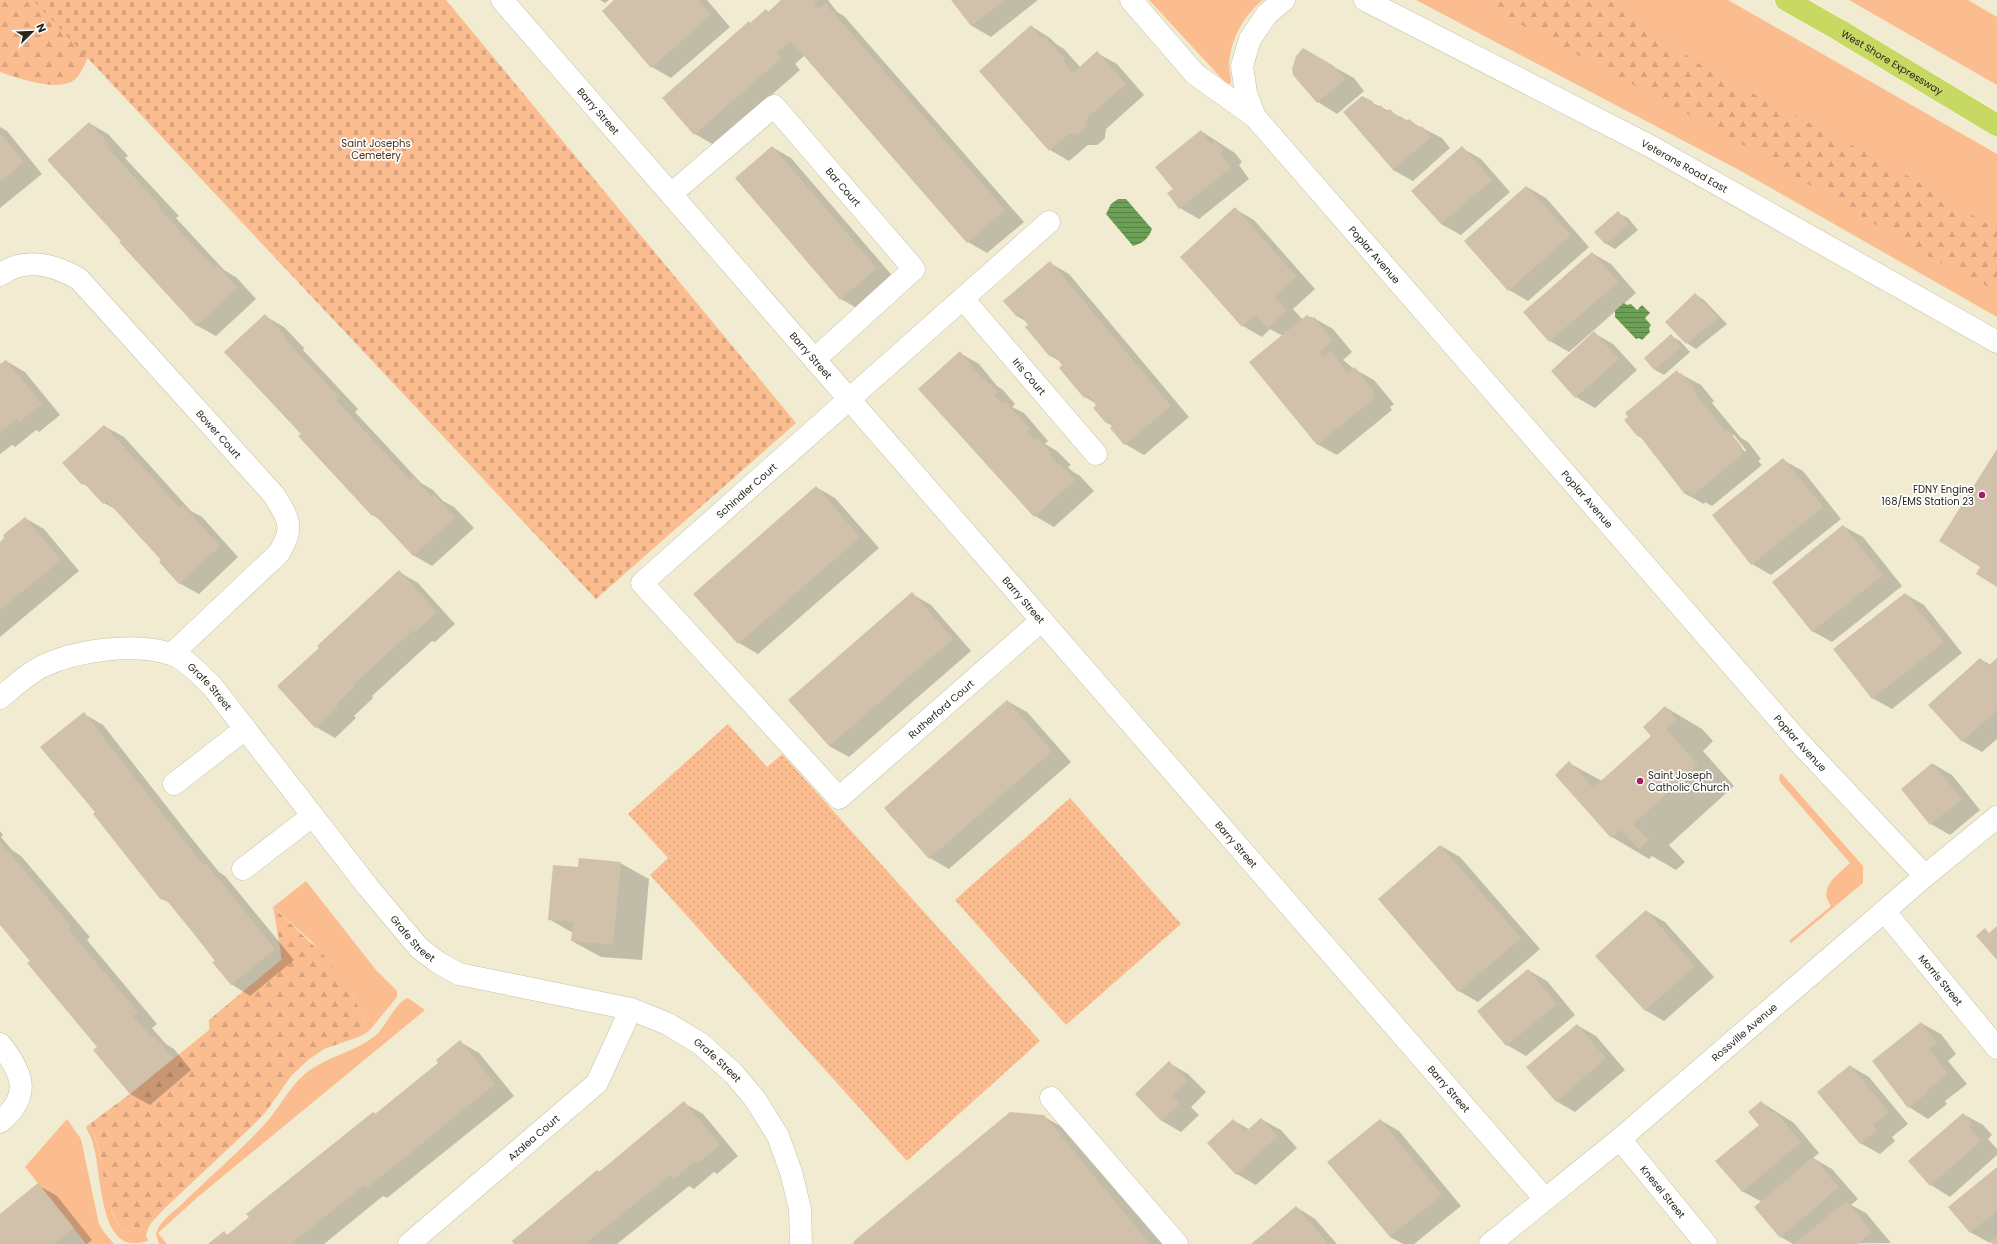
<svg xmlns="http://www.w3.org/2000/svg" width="1997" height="1244" viewBox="0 0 1997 1244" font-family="Poppins,sans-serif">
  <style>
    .grass { fill: #fbbc90 }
    .forest { fill: url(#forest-firs) }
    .cemetery { fill: url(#cemetery-stones) }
    .park { fill: url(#park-dots) }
    .water { fill: url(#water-rules) }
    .shadow { fill: #0003; fill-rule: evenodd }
    .building { fill: #d1c1ab }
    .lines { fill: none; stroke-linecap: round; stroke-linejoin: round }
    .minor-casing { stroke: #c6c0a7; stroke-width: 23 }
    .highway-casing { stroke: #fff; stroke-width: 23 }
    .minor { stroke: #fff; stroke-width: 22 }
    .highway { stroke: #c7d963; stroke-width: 22 }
    .poi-dot { fill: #a61d63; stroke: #fff; stroke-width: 1.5 }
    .labels { text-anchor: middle; stroke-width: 3.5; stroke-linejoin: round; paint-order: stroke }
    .street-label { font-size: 10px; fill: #29271d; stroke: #fff }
    .park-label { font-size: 10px; fill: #4d2e16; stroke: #fff }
    .poi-label { font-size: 10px; fill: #29271d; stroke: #fff; text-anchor: end }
  </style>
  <defs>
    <pattern id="forest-firs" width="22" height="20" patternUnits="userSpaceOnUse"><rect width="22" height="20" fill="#fbbc90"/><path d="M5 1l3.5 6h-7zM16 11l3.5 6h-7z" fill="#d7a27c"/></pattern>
    <pattern id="cemetery-stones" width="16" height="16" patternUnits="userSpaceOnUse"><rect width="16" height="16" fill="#fbbc90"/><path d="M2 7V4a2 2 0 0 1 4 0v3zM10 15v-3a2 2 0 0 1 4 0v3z" fill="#d7a27c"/></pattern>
    <pattern id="park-dots" width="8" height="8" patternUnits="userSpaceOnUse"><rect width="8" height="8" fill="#fbbc90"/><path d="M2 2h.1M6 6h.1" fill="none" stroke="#d7a27c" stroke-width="1.8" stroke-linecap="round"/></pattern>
    <pattern id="water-rules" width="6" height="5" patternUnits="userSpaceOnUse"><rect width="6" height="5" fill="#6da057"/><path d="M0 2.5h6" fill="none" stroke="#5a8247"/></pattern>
  </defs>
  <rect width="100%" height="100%" fill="#f1ebd1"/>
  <path class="grass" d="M1149,0H1263C1243,16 1231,39 1229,64C1229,70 1231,76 1231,83L1229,84L1223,80Z
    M1416,0H1728L1997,154V317L1741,171Z
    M1849,0H1968L1997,17V85Z
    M1781,773L1863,866V883L1791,943L1789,941L1831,906C1817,888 1838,875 1850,863L1780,782L1779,777Z
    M306,881L376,970L397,991V997L369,1031L352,993L312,942L273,907Z
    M408,998L425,1010L199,1196L158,1233L167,1244H159L156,1234C159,1222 172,1213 181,1205C208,1178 238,1153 264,1125C280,1108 291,1083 310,1070C330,1056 356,1051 375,1036C386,1027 396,1001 408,998Z
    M67,1119L81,1139L99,1224L104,1232L114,1244H86L25,1167Z
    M91,1123L98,1148L112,1213L117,1223L123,1231L131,1232L148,1229L146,1235L148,1241C140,1243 134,1244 126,1242C99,1230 101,1169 93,1144C92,1138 88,1133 86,1127Z"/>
  <path class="forest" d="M0,0H88L98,33C92,46 87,63 79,75C65,96 19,78 0,72Z
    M1475,0H1608L1708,70L1895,168L1997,230V291L1931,258L1723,133Z
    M273,907L328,959L352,993L369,1031L361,1036L324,1049L308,1060L291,1076L265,1113L248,1130L165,1208L151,1223L148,1229L132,1232L123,1231C104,1207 105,1175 98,1147C96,1139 93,1131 91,1123L130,1094L209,1030V1020L282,959Z"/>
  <path class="cemetery" d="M33,0H446L796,423L596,599Z"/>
  <path class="park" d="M728,724L767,767L782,754L1040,1041L907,1161L650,875L668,858L628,814Z
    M1070,798L1181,924L1066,1025L955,900Z"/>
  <path class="water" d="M1118,199H1126L1152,229C1148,239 1143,243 1133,246L1106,214L1111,204Z
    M1624,303L1627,305L1631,304L1637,310L1642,305L1650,313L1645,318L1651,325L1649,328L1650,332L1642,340L1639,338L1636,339L1615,317V311Z"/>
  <path class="shadow" d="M600,0H609L605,3Z
    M616,0H707L730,27L671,78L652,67Z
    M783,0H828L837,12L844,16L1024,222L987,253L968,242L805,55L795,64L800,70L714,145L695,134L749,23H751L766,10L769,12Z
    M952,0H1038L991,37L972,26Z
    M1031,26L1050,38L1056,44L1064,49L1080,67L1097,53L1117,64L1144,95L1106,129L1105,138L1102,141L1097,145H1088L1069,161L1050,150L980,71Z
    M1303,50L1354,78L1364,91L1337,114L1318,102L1294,75Z
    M1371,102L1442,138L1450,148L1413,181L1393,170Z
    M89,123L108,134L128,156L125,158L179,216L176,218L224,270L237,278L256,299L216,336L196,325L123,241Z
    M0,127L7,131L42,174L0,208Z
    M1201,131L1235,153L1242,162L1239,165L1249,179L1199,219L1180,208L1174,189Z
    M772,147L791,158L896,280L860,310L841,299Z
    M1462,148L1481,159L1510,192L1461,235L1441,224L1413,191Z
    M1527,187L1546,198L1589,247L1528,301L1509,290Z
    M1235,209L1254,220L1315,289L1293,309L1303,320L1307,316L1314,318L1333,329L1352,352L1343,360L1354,369L1374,380L1394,404L1390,407L1392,410L1337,455L1317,444L1283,336L1270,329L1262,337L1243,326Z
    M1618,213L1628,218L1638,230L1615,249L1605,243Z
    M1592,253L1611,264L1636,293L1569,352L1550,341Z
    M1050,263L1069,274L1189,417L1144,455L1125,444L1113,426L1107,423L1094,408L1097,406L1095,403L1085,397L1061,368L1064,365L1061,362L1051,356L1027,327L1030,325L1027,322L1017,316Z
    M1695,294L1704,300L1727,324L1696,349L1687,343Z
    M265,316L284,327L304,348L303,350L358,409L355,412L421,483L433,490L443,501L454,507L474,528L432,566L413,555L381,521L373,515L299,436L302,434Z
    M1594,333L1613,344L1637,370L1595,408L1576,397L1552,371Z
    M1671,336L1680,341L1690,352L1664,375L1655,370L1645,358Z
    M960,353L979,364L997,386L1003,390L1015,404L1012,407L1024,413L1048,441L1045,444L1057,451L1071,465L1068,467L1072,471L1080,476L1094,491L1054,527L1035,516Z
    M6,361L25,372L60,415L39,432L36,430L15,447L12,445L0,454V366Z
    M1677,372L1701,385L1714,401L1712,403L1741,438L1748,442L1761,459L1758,461L1762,465L1712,506L1705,502L1704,504L1684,493L1642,438L1638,436ZM1731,435H1734L1746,450L1745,452Z
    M104,426L124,437L191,511L202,517L238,557L199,594L179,583L163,560L117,510L104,503L91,488L83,484Z
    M1783,460L1803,471L1841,519L1771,575L1752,564Z
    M816,487L835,498L879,548L758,654L739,643Z
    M25,518L44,529L79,571L0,637V543Z
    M1843,526L1863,537L1902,586L1832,642L1812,631Z
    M399,572L418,583L455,624L435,642L432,641L372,696L373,698L354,716L356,718L335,738L316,727L320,648Z
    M912,594L931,605L971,651L849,757L829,746Z
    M1905,594L1924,605L1962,653L1892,709L1872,698Z
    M1980,659L1991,665L1997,660V739L1982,752L1962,741Z
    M1007,701L1027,712L1071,762L949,869L930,858Z
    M1665,707L1702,729L1713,741L1703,751L1734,786L1669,845L1685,862L1676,870L1652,856L1649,859L1612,837L1569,763L1602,781L1653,736Z
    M84,714L103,725L189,835L219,872L225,876L294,960L250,996L231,984L216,961L170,903L162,899L96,812Z
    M1933,764L1952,775L1980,810L1950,835L1931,824Z
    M0,831L3,835L1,837L12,850L21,856L90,937L87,940L157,1024L152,1028L166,1044L174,1049L191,1070L150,1105L130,1094L98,1047L0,923Z
    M1441,846L1460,857L1540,949L1478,1002L1459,991L1379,899Z
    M620,863L649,879L642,960L601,957L572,941L573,933L549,919L579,868Z
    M1646,911L1665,922L1714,977L1664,1021L1645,1010Z
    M1528,970L1547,981L1575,1015L1526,1056L1507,1045Z
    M1921,1023L1941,1034L1956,1054L1948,1061L1967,1084L1945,1101L1947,1104L1928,1119L1909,1107L1873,1061Z
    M1577,1025L1596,1036L1625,1070L1575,1112L1556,1101Z
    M460,1042L479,1053L514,1096L387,1198L383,1196L324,1244H210L224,1233L228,1235L373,1113L376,1114L440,1063Z
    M1169,1063L1188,1074L1206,1092L1191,1107L1199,1115L1181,1132L1162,1121L1136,1094Z
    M1850,1066L1869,1077L1908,1124L1892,1137L1895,1141L1880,1154L1860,1143Z
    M1761,1102L1794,1123L1819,1153L1813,1158L1832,1169L1858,1199L1851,1205L1866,1213L1891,1243L1793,1244L1781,1237L1762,1202L1742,1191L1760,1125Z
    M684,1103L703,1114L738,1156L717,1174L714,1172L694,1189L689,1186L617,1244H516L598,1171L600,1172Z
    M1963,1114L1983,1125L1992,1135L1988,1139L1997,1149V1155L1950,1197L1931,1185L1909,1161Z
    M1043,1116L1072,1133L1164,1244H854Z
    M1261,1119L1281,1130L1297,1148L1256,1185L1237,1174L1233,1120L1250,1130Z
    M1380,1120L1399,1131L1461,1206L1414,1244H1403L1390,1237Z
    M1997,1168V1244H1994L1992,1242L1990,1243L1970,1232Z
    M38,1185L57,1196L92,1240L87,1244H0V1215Z
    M1296,1207L1315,1219L1337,1244H1253Z"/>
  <path class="building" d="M614,0H698L711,15L651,68L602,11Z
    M781,0H819L814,4L818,9L825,3L1005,210L967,243L791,41L776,53L782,58L694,135L662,98L749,21L750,23L766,9L768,12Z
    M951,0H1005L971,26Z
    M1031,25L1043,39L1045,37L1065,59L1063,61L1073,73L1097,51L1126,84L1087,118L1086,127L1082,130L1077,135L1069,134L1049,151L979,71Z
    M1303,48L1334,66L1345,79L1317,103L1293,75L1292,69L1296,56Z
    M1362,96L1372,101L1377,108L1381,105L1386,112L1390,109L1399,118L1401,116L1406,122L1409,119L1420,128L1422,126L1431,137L1393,170L1343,112Z
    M89,122L109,144L107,147L160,205L158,207L214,268L217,265L237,288L196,326L119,242L121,241L47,160Z
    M1201,130L1211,144L1215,140L1224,151L1220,154L1231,168L1179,209L1167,193L1173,189L1155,167Z
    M0,133L24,162L0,182Z
    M772,146L877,268L840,300L735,178Z
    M1462,146L1492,180L1441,224L1411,191Z
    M1526,186L1571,235L1508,291L1464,241Z
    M1235,207L1297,277L1275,297L1287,311L1267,328L1255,315L1242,327L1180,257Z
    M1618,211L1629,224L1605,244L1594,232Z
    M1592,252L1618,282L1549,342L1523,312Z
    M1050,261L1171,406L1124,445L1110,428L1113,425L1109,421L1106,423L1093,408L1096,405L1088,395L1084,398L1059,368L1062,365L1053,354L1050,357L1025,327L1028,325L1020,314L1017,317L1003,301Z
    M1695,293L1718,318L1686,344L1665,322Z
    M265,314L286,337L284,338L340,398L336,400L410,480L413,477L432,497L434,494L455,517L413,556L374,514L372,516L298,436L301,434L224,352Z
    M1307,315L1311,319L1314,317L1333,341L1320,352L1324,357L1331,351L1348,373L1355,367L1375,393L1372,396L1374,398L1317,445L1249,362Z
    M1594,331L1619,359L1575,398L1551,371Z
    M1671,334L1681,347L1654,370L1644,358Z
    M960,351L982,379L983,377L997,392L994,395L1002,404L1005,401L1030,429L1027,432L1035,441L1038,438L1052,454L1050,455L1058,465L1060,463L1075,480L1034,517L918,389Z
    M6,360L42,404L19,422L17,419L0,433V364Z
    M1677,370L1679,374L1681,373L1695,389L1693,391L1726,432L1728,430L1742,447L1740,449L1743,454L1692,496L1687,491L1684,493L1639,435L1638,437L1624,420L1628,417L1625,413Z
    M104,425L180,508L183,505L220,546L179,584L159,562L161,560L107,501L103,504L84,483L82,485L62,463Z
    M1997,449V587L1976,574L1980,567L1939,541Z
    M1783,458L1823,507L1751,565L1712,515Z
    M816,486L860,537L738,644L693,594Z
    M25,517L61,560L0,610V542L4,538L3,535Z
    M1843,525L1883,575L1812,632L1772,582Z
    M399,570L437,612L415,632L413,630L353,685L354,687L336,705L338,707L315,728L277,686L319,648L317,646Z
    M912,592L953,639L829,746L788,700Z
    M1905,593L1944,642L1872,699L1833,649Z
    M1980,658L1988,666L1997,658V710L1962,742L1928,705Z
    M1007,700L1052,751L929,859L884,808Z
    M1665,706L1677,720L1666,729L1698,765L1633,824L1649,840L1639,849L1621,830L1611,838L1555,775L1569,761L1593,788L1651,736L1643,727Z
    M84,712L169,822L204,865L206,863L275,949L231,985L212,962L215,961L198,939L164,897L161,900L93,814L95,812L40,747Z
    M1932,763L1962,799L1930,825L1901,789Z
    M1,843L71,926L68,929L138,1012L133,1016L152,1038L154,1036L173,1058L130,1094L93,1050L97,1047L27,963L30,961L0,925V844Z
    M1440,845L1521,938L1458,992L1378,899Z
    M579,858L621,862L613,945L571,941L573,922L548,920L553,865L578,867Z
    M1646,910L1695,966L1645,1011L1595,956Z
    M1997,926V960L1976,936L1985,928L1989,933Z
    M1528,969L1557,1004L1506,1046L1477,1011Z
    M1921,1022L1937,1043L1929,1049L1948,1073L1927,1090L1928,1092L1908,1108L1872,1061Z
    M1577,1024L1606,1058L1556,1102L1526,1067Z
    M460,1040L495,1084L367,1188L364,1185L291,1244H208L224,1231L227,1235L249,1217L246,1214L267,1197L373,1112L375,1114L438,1063L436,1060Z
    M1169,1061L1187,1081L1172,1095L1180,1103L1161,1121L1135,1094Z
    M1850,1065L1889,1112L1873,1125L1877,1130L1860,1144L1817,1092Z
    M684,1101L720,1145L697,1164L695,1161L674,1179L671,1175L587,1242L589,1244H514L512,1241L597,1170L599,1172Z
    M1761,1101L1772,1113L1775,1111L1801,1142L1742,1192L1715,1161L1759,1125L1748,1112Z
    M1010,1112L1044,1115L1150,1244H853L854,1241Z
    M1963,1113L1973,1124L1969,1127L1981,1141L1930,1186L1908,1161Z
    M1261,1118L1278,1136L1236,1175L1207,1143L1233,1119L1245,1132Z
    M1380,1119L1442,1195L1390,1237L1327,1162Z
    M1813,1157L1839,1187L1780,1238L1754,1207Z
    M1997,1167V1211L1970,1233L1948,1207Z
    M38,1183L74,1228L54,1244H0V1214Z
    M1847,1201L1872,1232L1857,1244H1794Z
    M1296,1206L1328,1244H1251L1274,1225Z
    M1997,1236V1244H1993L1990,1241Z"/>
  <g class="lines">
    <g class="minor-casing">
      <g id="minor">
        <path id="s1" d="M502,0L1545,1199"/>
        <path id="s2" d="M1131,0L1195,74L1255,117L1798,741L1925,876"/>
        <path id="s3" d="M1365,0L1650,146L1997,342"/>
        <path d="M1255,117L1246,93L1242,66L1250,39L1267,14L1284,0"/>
        <path id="s4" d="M671,194L774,106L914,269L815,359"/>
        <path id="s5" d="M0,275C25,256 55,265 79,279L274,495C289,519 295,528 279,553L172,654"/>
        <path id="s6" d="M963,299L1096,454"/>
        <path id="s7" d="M1042,620L839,798L642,583L1049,222"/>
        <path id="s8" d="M0,698C12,688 25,676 39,668C74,650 134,642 171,654C186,658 201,676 212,686L368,887L419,948L439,963L459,974L631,1009L668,1024L701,1044L734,1074L755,1099L778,1136L791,1172L800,1209L801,1244"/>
        <path d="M174,784L245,729"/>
        <path d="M243,869L312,816"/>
        <path id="s9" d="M1885,912L1997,1048"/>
        <path d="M0,1044C23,1073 32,1096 0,1122"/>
        <path d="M1051,1098L1177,1244"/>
        <path id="s10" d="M1620,1139L1706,1244"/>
        <path id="s11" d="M409,1244L597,1083L631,1009"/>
        <path id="s12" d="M1490,1244L1620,1139L1925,876L1997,817"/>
      </g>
    </g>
    <g class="highway-casing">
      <g id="highway">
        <path id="s13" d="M1786,0L1839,30L1997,125"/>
      </g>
    </g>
    <use href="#minor" class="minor"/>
    <use href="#highway" class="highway"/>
  </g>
  <g class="poi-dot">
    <circle cx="1982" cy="495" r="4"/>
    <circle cx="1640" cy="781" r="4"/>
  </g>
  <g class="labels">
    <g class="street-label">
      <text dy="4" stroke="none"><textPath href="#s13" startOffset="123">West Shore Expressway</textPath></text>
      <text dy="4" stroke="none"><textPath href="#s1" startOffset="147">Barry Street</textPath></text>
      <text dy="4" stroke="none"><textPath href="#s3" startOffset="360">Veterans Road East</textPath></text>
      <text dy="4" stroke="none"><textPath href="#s4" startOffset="242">Bar Court</textPath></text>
      <text dy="4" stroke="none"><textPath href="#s2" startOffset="354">Poplar Avenue</textPath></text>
      <text dy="4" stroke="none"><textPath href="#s1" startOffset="471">Barry Street</textPath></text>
      <text dy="4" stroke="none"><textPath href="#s6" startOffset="102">Iris Court</textPath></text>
      <text dy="4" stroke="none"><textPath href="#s5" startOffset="293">Bower Court</textPath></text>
      <text dy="4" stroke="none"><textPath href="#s7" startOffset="701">Schindler Court</textPath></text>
      <text dy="4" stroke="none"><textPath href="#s2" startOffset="678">Poplar Avenue</textPath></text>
      <text dy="4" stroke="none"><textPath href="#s1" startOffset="795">Barry Street</textPath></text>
      <text dy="4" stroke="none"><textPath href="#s8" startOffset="236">Grafe Street</textPath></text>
      <text transform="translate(941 709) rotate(-41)" y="4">Rutherford Court</text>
      <text dy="4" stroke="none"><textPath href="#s2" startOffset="1002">Poplar Avenue</textPath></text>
      <text dy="4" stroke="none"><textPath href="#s1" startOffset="1119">Barry Street</textPath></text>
      <text dy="4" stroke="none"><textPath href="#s8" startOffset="560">Grafe Street</textPath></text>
      <text dy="4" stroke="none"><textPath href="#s9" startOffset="88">Morris Street</textPath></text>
      <text dy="4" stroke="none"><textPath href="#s12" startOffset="331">Rossville Avenue</textPath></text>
      <text dy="4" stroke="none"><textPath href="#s8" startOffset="896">Grafe Street</textPath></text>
      <text dy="4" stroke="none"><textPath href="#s1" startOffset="1443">Barry Street</textPath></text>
      <text dy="4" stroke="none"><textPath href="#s11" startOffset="164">Azalea Court</textPath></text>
      <text dy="4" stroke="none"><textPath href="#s10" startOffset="68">Knesel Street</textPath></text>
    </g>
    <g class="park-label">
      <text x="376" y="147">Saint Josephs<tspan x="376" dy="12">Cemetery</tspan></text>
    </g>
    <g class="poi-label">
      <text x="1974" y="493">FDNY Engine<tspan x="1974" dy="12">168/EMS Station 23</tspan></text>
      <text x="1648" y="779" text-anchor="start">Saint Joseph<tspan x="1648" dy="12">Catholic Church</tspan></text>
    </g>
  </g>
  <g transform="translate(32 32) rotate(67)" stroke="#ffffff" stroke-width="3" paint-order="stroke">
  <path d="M0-3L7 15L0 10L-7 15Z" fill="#29271d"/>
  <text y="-6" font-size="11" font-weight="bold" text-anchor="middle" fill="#29271d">N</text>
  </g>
</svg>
